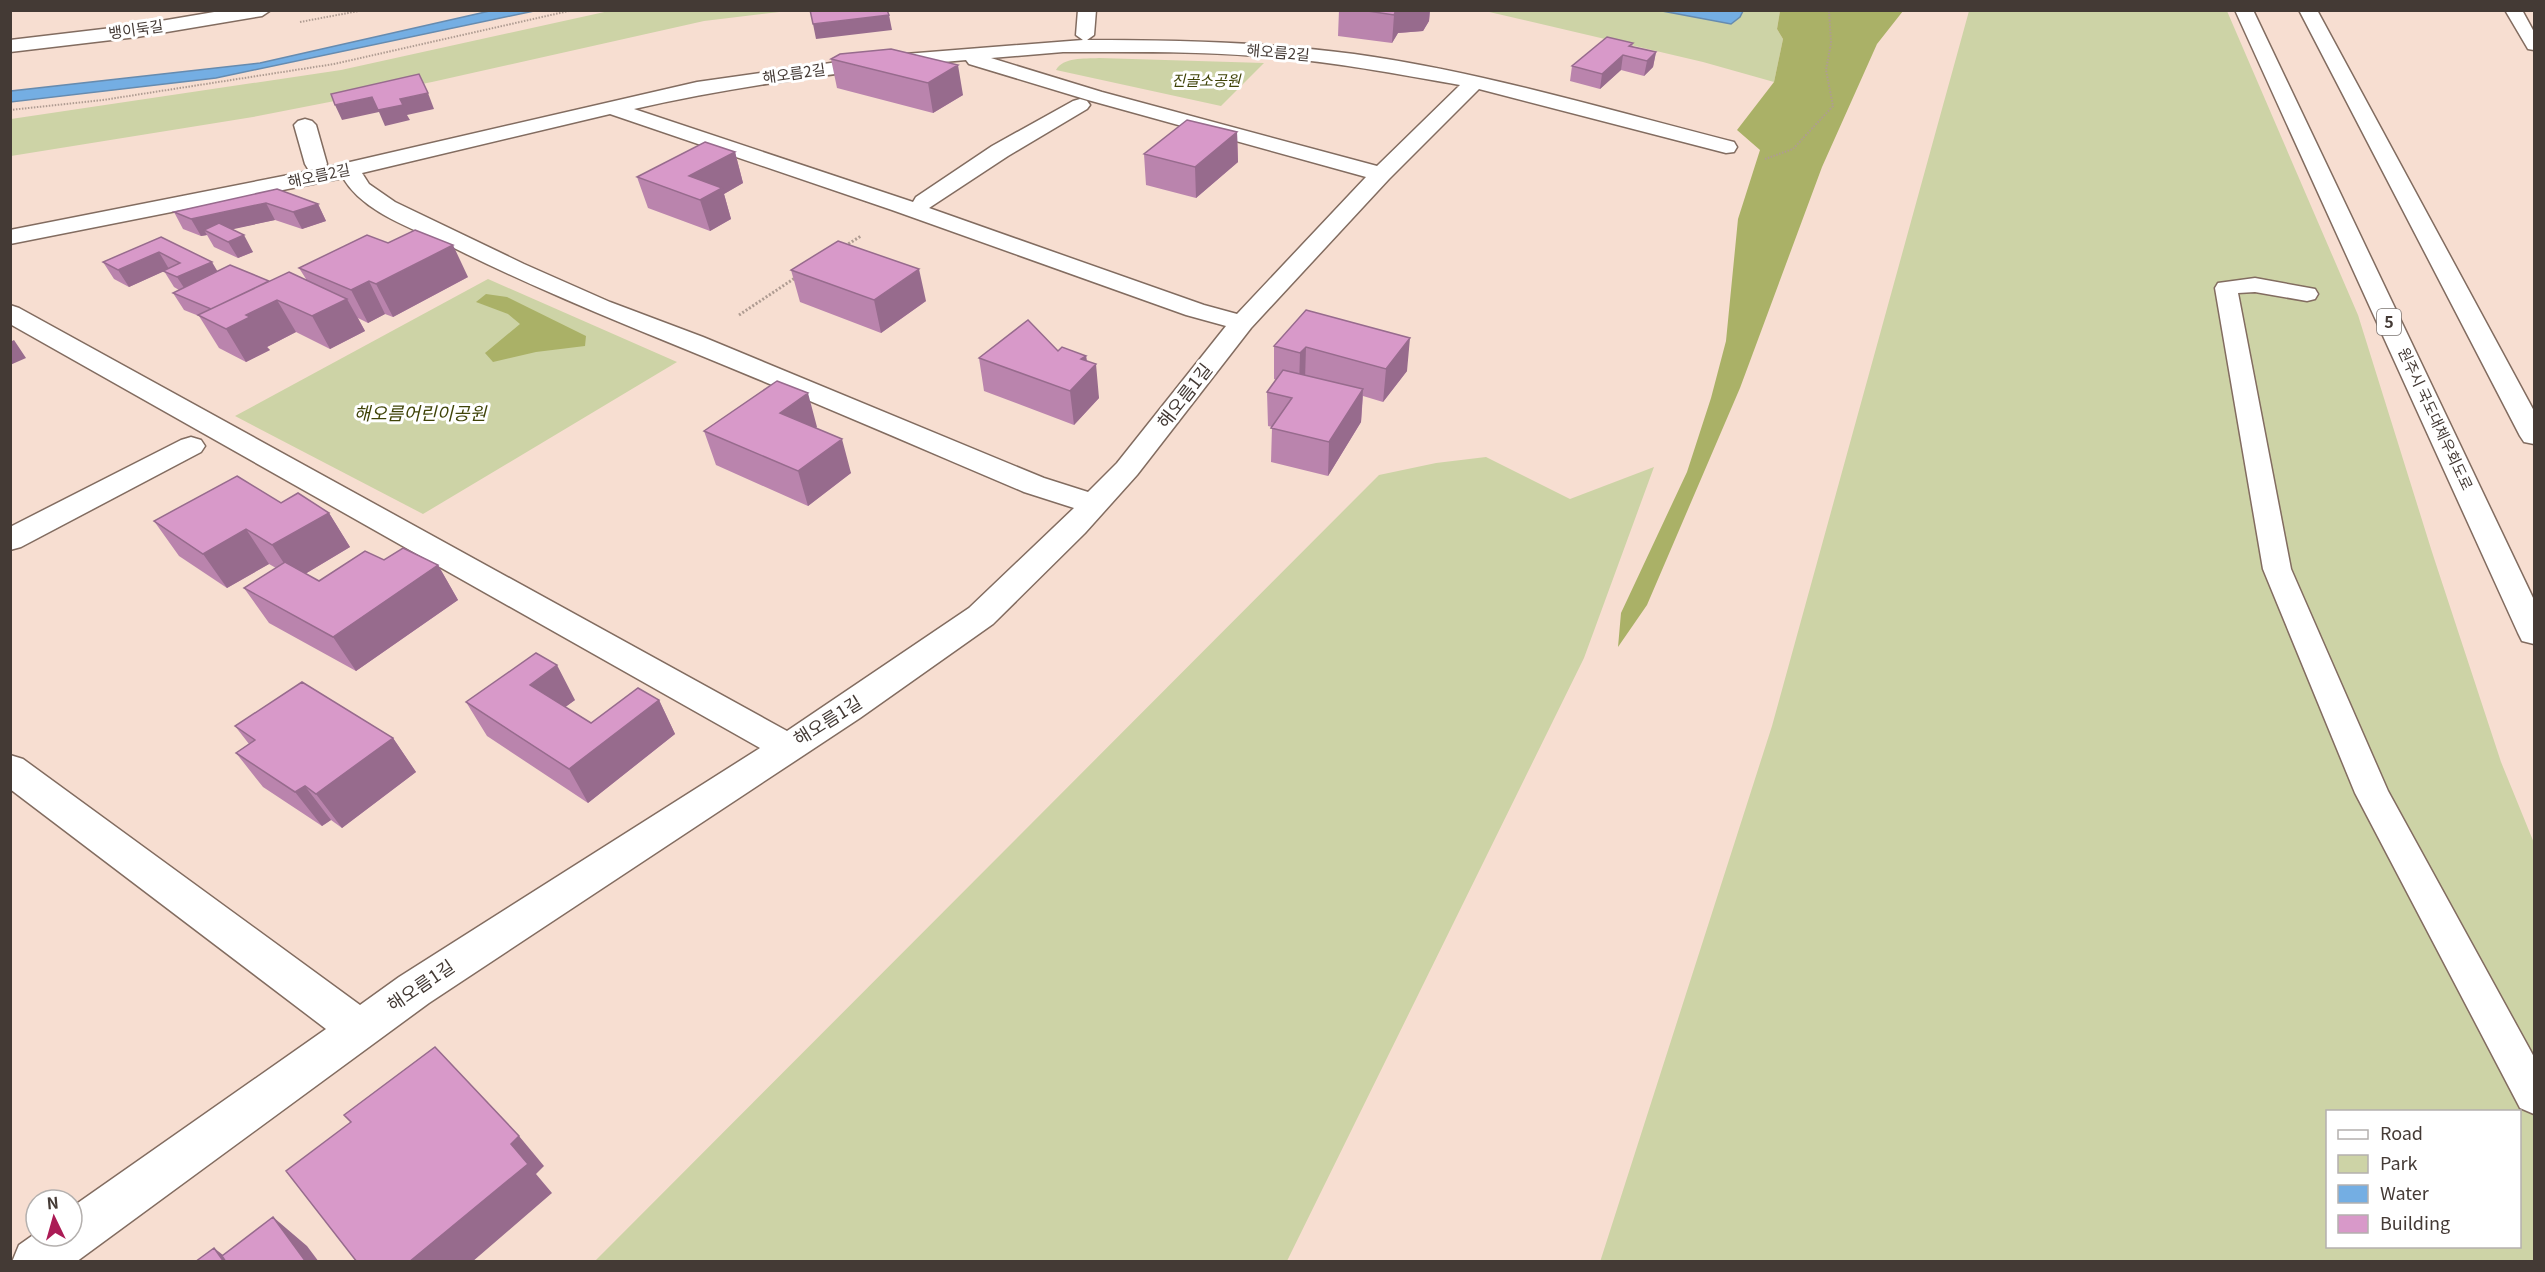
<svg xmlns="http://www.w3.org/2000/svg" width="2545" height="1272" viewBox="0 0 2545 1272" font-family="Georgia,'Noto Sans KR',serif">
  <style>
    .green { fill: #cdd3a6; fill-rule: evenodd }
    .forest { fill: #aab167 }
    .water { fill: #74aee3; stroke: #668baf; stroke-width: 1.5 }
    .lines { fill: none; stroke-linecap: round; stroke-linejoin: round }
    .lane-casing { stroke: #826c60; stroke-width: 3 }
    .street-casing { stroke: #826c60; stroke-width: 3 }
    .highway-casing { stroke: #826c60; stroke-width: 3 }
    .path-far1 { stroke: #af9c92; stroke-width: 2; stroke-dasharray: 1.5 1.5; stroke-linecap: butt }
    .path { stroke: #af9c92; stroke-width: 3; stroke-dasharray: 2 2; stroke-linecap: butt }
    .lane { fill: #fff; fill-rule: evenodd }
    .street { fill: #fff; fill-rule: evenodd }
    .highway { fill: #fff; fill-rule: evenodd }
    .wall { fill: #ba84ad }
    .shaded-wall { fill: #976b8d }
    .building { fill: #d899c9; stroke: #976b8d; stroke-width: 1.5 }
    .labels { text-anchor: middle; stroke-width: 6; stroke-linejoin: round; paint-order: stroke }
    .far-street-label { font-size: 15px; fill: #443a35; stroke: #fff }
    .far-park-label { font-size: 15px; font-style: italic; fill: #3f4308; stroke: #fff }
    .shield { fill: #fff; stroke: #7c7572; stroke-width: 1.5 }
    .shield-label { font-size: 16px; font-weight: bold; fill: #443a35 }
    .street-label { font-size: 18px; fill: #443a35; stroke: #fff }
    .park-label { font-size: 18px; font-style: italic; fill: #3f4308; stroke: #fff }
  </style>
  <rect width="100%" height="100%" fill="#f7ded1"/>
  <path class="green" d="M609,11H788L704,21L432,82L253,117L11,156V119L341,70Z
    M1485,11H1780L1777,29L1783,39L1774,82L1703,62Z
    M1969,11H2227L2358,315L2432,552L2501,762L2534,843V1261L1600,1262L1772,726ZM2328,1112H2520V1246H2328Z
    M1099,58L1264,63L1221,106L1056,70C1063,57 1084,59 1099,58Z
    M488,279L677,362L423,514L235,416Z
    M1486,457L1570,499L1654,467L1584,658L1287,1261H595L1379,475L1436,463Z"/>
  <path class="forest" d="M1780,11H1903L1877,44L1822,167L1740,388L1647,605L1618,647L1621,613L1687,472L1711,398L1726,341L1738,219L1760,150L1737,130L1774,82L1783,39L1777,29Z
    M486,294L507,297L586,336L585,346L536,352L493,362L485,353L520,324L508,314L476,302Z"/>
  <path class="water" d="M494,10L534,11L216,78L11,102V91L260,63Z
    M1662,11H1743L1740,17L1731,24Z"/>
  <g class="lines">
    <g class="lane-casing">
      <path id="lane" d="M2505,10H2522L2534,32V50L2528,49Z
        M2255,278L2315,289L2318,294L2315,299L2307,301L2255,292L2238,293L2291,569L2388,791L2534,1057V1114L2520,1108L2355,793L2263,569L2215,288L2218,283Z"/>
    </g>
    <g class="street-casing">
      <path id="street" d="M226,10H271L262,16L137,37L10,52V40L137,25Z
        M1078,10H1096L1094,35L1087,40C1176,40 1265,42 1354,54C1483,72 1608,110 1734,142L1737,147L1734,152L1726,153L1479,89L1389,179L1251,328L1137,475L1085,533L993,624L860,718L429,1003L76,1262H12L19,1245L36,1233V1236H72V1207L326,1029L10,789V755L23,759L360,1005L399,977L760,748L10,324V305L19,308L787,731L969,608L1074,508L1024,492C911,444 798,395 685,349C604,316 526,284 448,245C412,228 364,213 343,178L10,244V230L314,170L308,169L305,164L294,125L298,121L305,119L312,121L316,125L327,164L324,168L697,82L880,56L1083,40L1076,35ZM1063,52C1127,52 1192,51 1256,56C1325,60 1392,73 1460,85L1377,166L1102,92L991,58ZM966,60L969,64L1088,100L1366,177L1237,314L1204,305L929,208L1008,156L1087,109L1090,105L1087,101L1080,99L1073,101L992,146L916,197L913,202L634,109C743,84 855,70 966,60ZM610,114L892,210L1186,315L1226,326L1117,463L1088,492L1044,478L703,337L610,302L524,264L395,202L369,184L362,173Z
        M191,437L201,440L205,446L201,452L21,547L10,550V527L181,440Z"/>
    </g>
    <g class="highway-casing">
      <path id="highway" d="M2235,10H2253L2534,600V644L2522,641L2518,633Z
        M2299,10H2317L2534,411V444L2524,442L2520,436Z"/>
    </g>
    <path class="path-far1" d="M300,22L364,10
      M10,110L103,100L334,64L573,10
      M1765,159L1793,149L1833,106L1826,70L1831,43L1829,10"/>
    <path class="path" d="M845,246L861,236
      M739,315L798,276"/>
    <use href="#lane" class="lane"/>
    <use href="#street" class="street"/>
    <use href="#highway" class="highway"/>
  </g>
  <path class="wall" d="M1339,10H1430L1429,21L1423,31L1398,33L1392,43L1338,36Z
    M1633,43L1632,47L1656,52L1653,67L1644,76L1621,70L1600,89L1570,81L1572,66Z
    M840,54L963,95L933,113L837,88L831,59Z
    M1237,132L1238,162L1196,198L1146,185L1144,154Z
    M735,152L743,183L724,194L731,219L710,231L648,208L637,177Z
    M277,189L318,204L326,221L302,229L275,220L231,229L253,252L238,258L214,247L207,235L201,236L183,229L174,212Z
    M161,237L217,271L269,281L306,279L299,268L468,277L393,317L385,314L368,323L358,318L365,331L330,349L296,332L267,347L270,350L246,362L219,348L199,316L184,310L173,293L179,290L174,287L164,271L129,287L114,279L103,262Z
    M791,270L926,301L881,333L800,302Z
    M1306,310L1407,371L1383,402L1363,396L1361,422L1328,476L1271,462L1272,427L1268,426L1267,392L1276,380L1274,379V346Z
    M1058,351L1086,356L1087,361L1099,398L1074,425L984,391L979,358Z
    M817,427L816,428L851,473L808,506L716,465L704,431Z
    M281,503L329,513L350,547L305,574L319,581L384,560L438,565L458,600L356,671L269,623L244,588L276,568L269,564L227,588L179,556L154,521Z
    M575,700L565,707L591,723L659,700L675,734L588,803L487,736L466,702Z
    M235,726L393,738L416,772L342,828L331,820L322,826L263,787L236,753L249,744Z"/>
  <path class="shaded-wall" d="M1396,10H1430L1429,21L1423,31L1398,33L1392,43L1394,15Z
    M889,15L892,30L816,39L813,24Z
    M1656,52L1653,67L1644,76L1647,61Z
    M1623,55L1621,70L1600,89L1602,74Z
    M958,65L963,95L933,113L928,83Z
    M428,93L434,109L407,115L410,120L385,126L379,112L342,120L335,105L372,97L400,99Z
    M1237,132L1238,162L1196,198L1195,167Z
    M735,152L743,183L724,194L731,219L710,231L700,200L689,176Z
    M266,203L275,220L211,234L204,230L207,235L201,236L191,219Z
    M318,204L326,221L302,229L293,212Z
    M244,235L253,252L238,258L228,242Z
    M453,245L468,277L393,317L376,284Z
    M159,252L169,269L129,287L118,270Z
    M212,262L222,279L188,294L177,277Z
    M919,269L926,301L881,333L874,300Z
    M369,281L385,314L368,323L351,290Z
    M347,299L365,331L330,349L312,316Z
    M277,300L296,332L267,347L270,350L246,362L226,329L221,313Z
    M1410,338L1407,371L1383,402L1386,369Z
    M14,340L26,358L10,365V342Z
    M1306,347L1305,380L1299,386L1300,353Z
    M1086,356L1088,372L1096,364L1099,398L1074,425L1070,391L1081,359Z
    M1363,389L1361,422L1328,476L1329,442Z
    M808,393L817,427L790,447L780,413Z
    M842,439L851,473L808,506L798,471Z
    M329,513L350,547L295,580L272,545Z
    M246,529L269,564L227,588L203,554Z
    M438,565L458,600L356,671L333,637Z
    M557,665L575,700L549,719L530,685Z
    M659,700L675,734L588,803L569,769Z
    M393,738L416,772L342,828L316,794Z
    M305,786L331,820L322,826L295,792Z
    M519,1136L544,1166L536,1174L552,1193L472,1262H409L511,1144Z
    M273,1217L307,1246L319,1262H306Z
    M214,1248L232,1262H224Z"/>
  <path class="building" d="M810,10H887L889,15L813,24Z
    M1361,10H1396L1394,15Z
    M1607,37L1633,43L1629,46L1656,52L1647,61L1623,55L1602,74L1572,66Z
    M891,49L958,65L928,83L831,59L840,54Z
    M419,74L428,93L400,99L403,105L378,110L372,97L335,105L331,94Z
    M1187,120L1237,132L1195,167L1144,154Z
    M705,142L735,152L689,176L722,188L700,200L637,177Z
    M277,189L318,204L293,212L266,203L191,219L174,212Z
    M219,223L244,235L228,242L204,230Z
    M415,230L453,245L376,284L369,281L351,290L299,268L367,235L388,243Z
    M161,237L212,262L177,277L163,271L180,263L159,252L118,270L103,262Z
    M838,241L919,269L874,300L791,270Z
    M230,265L269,281L211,309L173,293Z
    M289,272L347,299L312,316L277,300L246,315L250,317L226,329L198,315Z
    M1306,310L1410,338L1386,369L1306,347L1300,353L1274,346Z
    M1028,320L1058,351L1062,347L1086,356L1081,359L1096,364L1070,391L979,358Z
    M1283,370L1363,389L1329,442L1271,428L1292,398L1267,392Z
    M777,381L808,393L780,413L842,439L798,471L704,431Z
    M237,476L281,503L298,493L329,513L272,545L246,529L203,554L154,521Z
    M403,548L438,565L333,637L244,588L285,562L319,581L365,551L384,560Z
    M536,653L557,665L530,685L591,723L638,688L659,700L569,769L466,702Z
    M302,682L393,738L316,794L305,786L295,792L236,753L255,740L235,726Z
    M435,1047L519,1136L511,1144L528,1164L409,1262H357L286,1171L351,1122L344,1115Z
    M273,1217L306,1262H226L222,1256Z
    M214,1248L224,1262H195Z"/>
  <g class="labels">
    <g class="far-street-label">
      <text transform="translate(136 30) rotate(-8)" y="5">뱅이둑길</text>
      <text transform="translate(1278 53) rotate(5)" y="5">해오름2길</text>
      <text transform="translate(794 74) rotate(-8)" y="5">해오름2길</text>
      <text transform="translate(319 176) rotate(-12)" y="5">해오름2길</text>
      <text transform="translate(2435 419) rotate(65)" y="5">원주시 국도대체우회도로</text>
    </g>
    <g class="far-park-label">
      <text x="1206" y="86">진골소공원</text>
    </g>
    <rect class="shield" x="2377" y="309" width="24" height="26" rx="4.5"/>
    <g class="shield-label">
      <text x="2389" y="328">5</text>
    </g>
    <g class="street-label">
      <text transform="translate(1185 396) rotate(-52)" y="6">해오름1길</text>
      <text transform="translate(828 721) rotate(-32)" y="6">해오름1길</text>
      <text transform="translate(421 986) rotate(-34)" y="6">해오름1길</text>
    </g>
    <g class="park-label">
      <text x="420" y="420">해오름어린이공원</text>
    </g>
  </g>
  <rect width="2545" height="1272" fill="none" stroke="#443a35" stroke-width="24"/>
  <rect x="2326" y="1110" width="195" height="138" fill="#ffffff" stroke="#b4b0ae" stroke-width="1.5"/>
  <rect x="2338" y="1130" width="30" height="9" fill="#ffffff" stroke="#b4b0ae" stroke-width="1.5"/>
  <text x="2380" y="1140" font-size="18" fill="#443a35">Road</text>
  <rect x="2338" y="1155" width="30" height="18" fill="#cdd3a6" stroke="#b4b0ae" stroke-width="1.5"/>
  <text x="2380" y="1170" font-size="18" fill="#443a35">Park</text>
  <rect x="2338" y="1185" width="30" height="18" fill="#74aee3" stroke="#b4b0ae" stroke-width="1.5"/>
  <text x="2380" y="1200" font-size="18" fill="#443a35">Water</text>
  <rect x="2338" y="1215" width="30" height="18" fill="#d899c9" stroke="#b4b0ae" stroke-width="1.5"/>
  <text x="2380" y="1230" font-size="18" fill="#443a35">Building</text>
  <g transform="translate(54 1218) rotate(355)"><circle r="28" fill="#ffffff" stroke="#b4b0ae" stroke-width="1.5"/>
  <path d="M0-4.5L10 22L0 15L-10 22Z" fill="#ab1b55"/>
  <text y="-9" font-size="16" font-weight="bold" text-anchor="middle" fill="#443a35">N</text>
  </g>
</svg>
